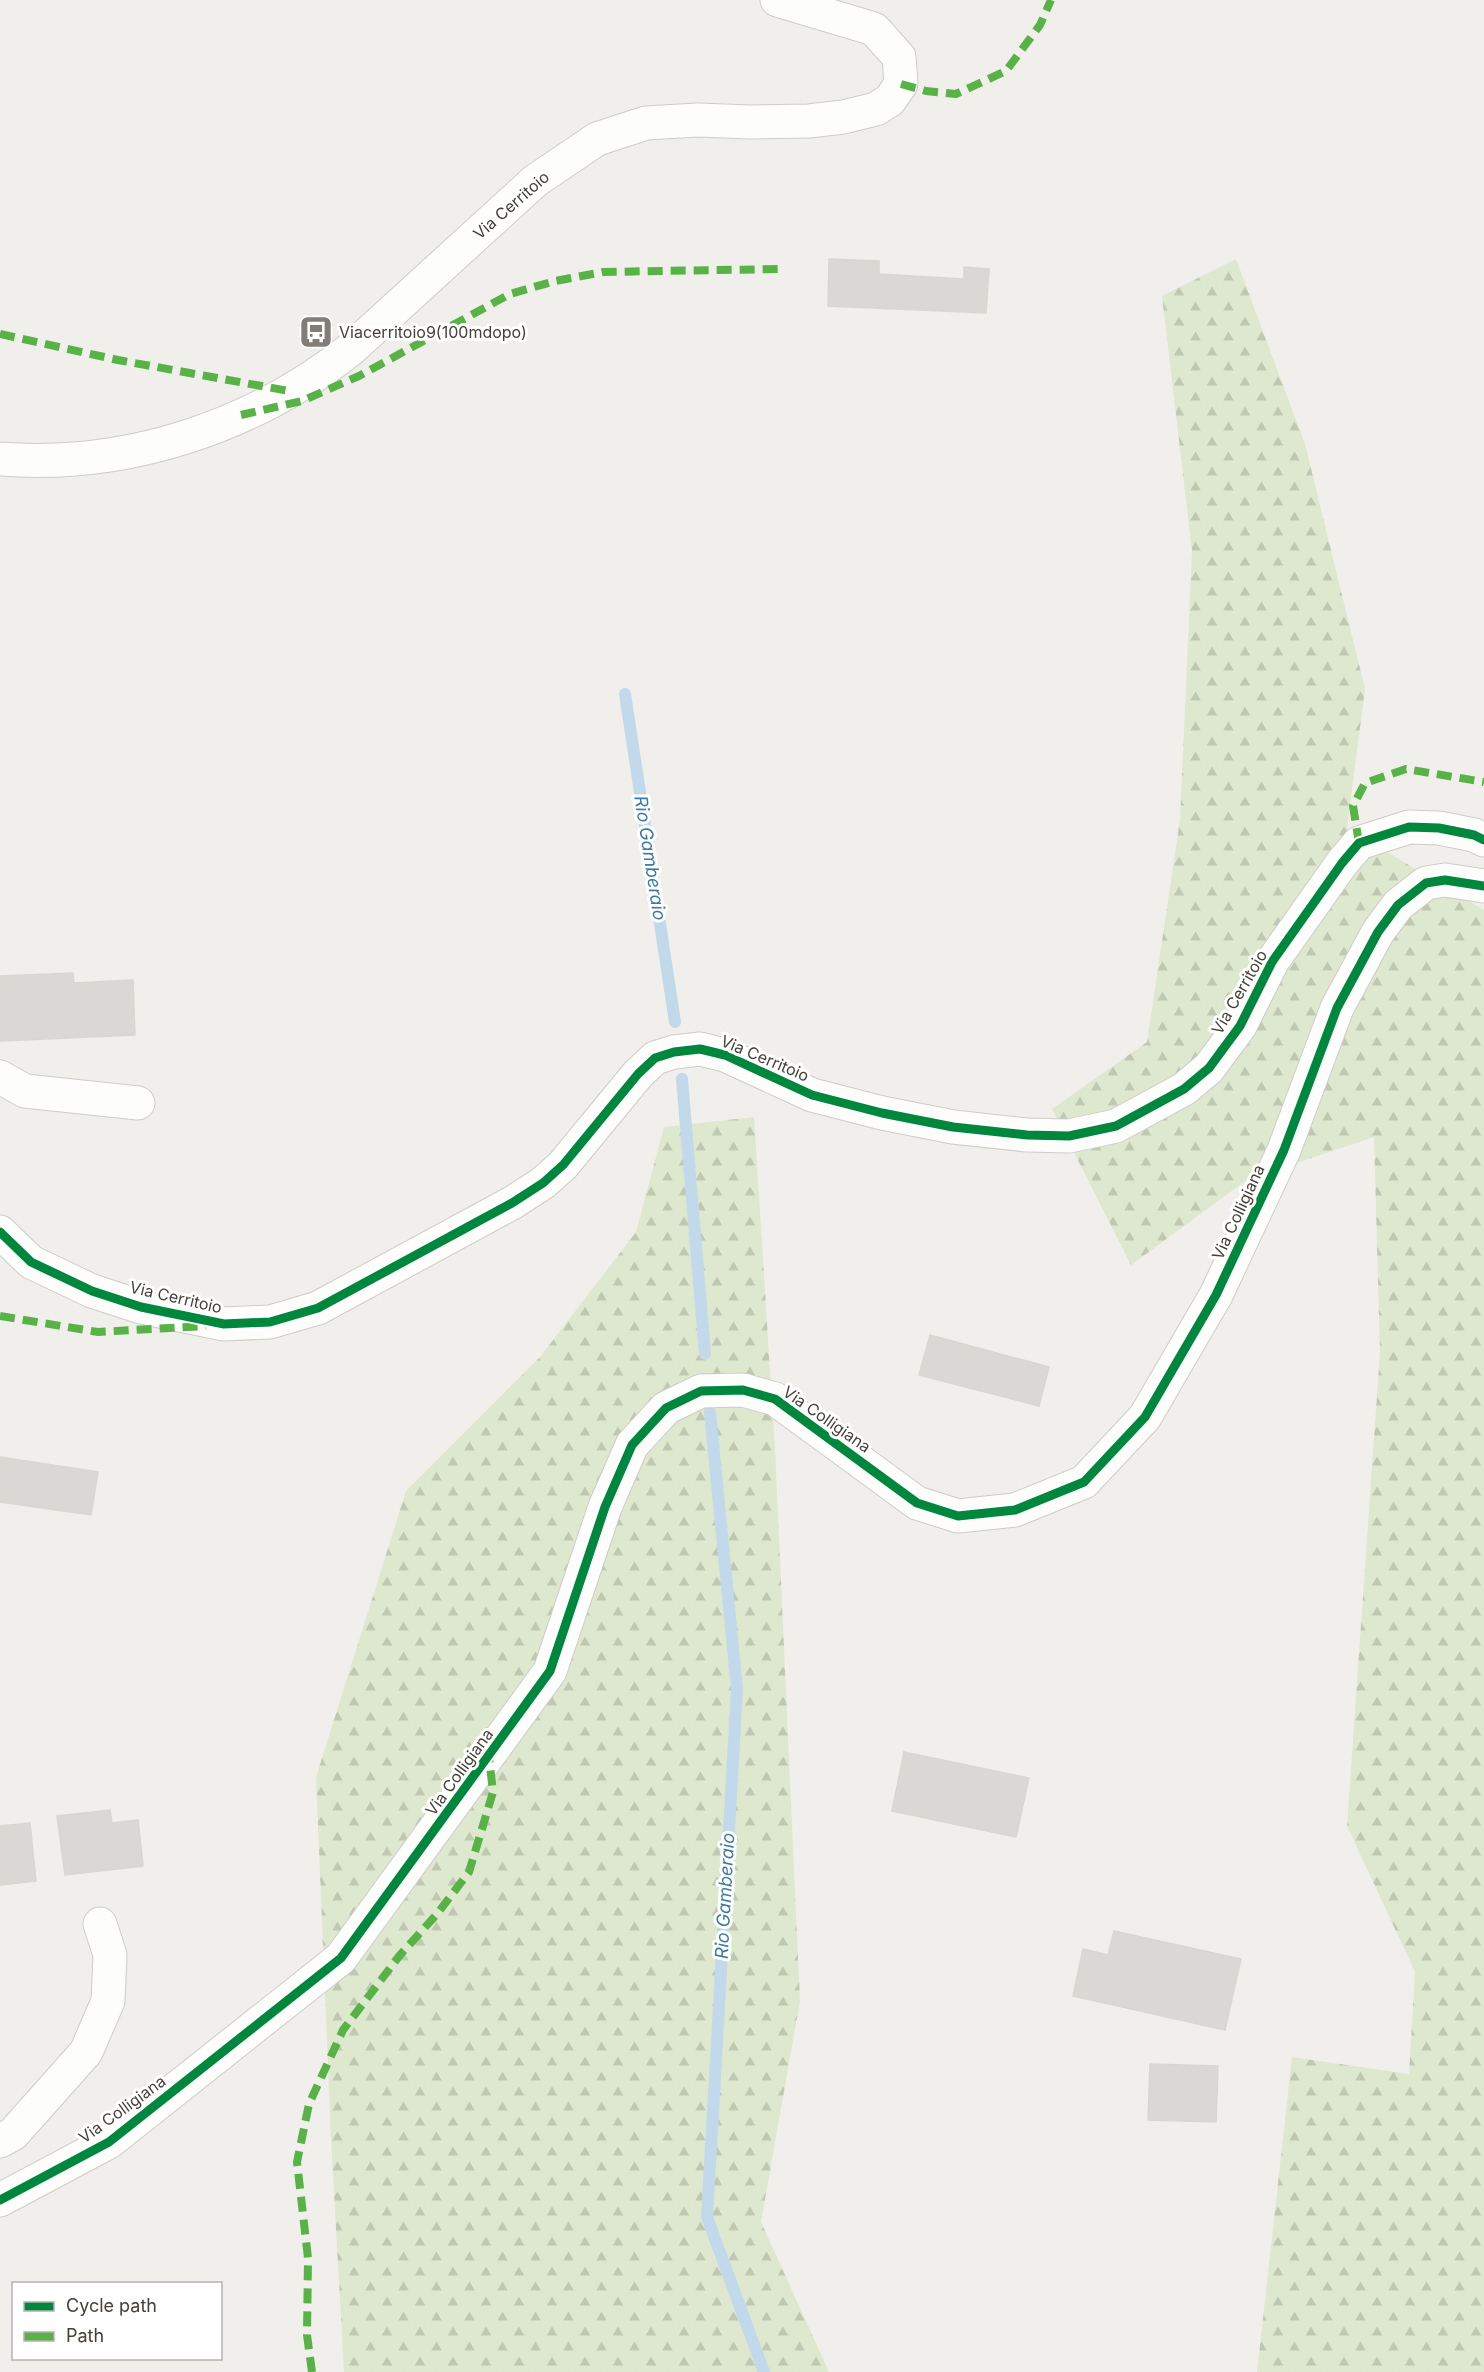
<svg xmlns="http://www.w3.org/2000/svg" width="1484" height="2372" viewBox="0 0 1484 2372" font-family="Inter,sans-serif">
  <style>
    .forest { fill: url(#forest-firs) }
    .lines { fill: none; stroke-linecap: round; stroke-linejoin: round }
    .stream { stroke: #c1d9ea; stroke-width: 12 }
    .building { fill: #dad8d4; stroke: #d9d6d1; stroke-width: 1.5 }
    .minor-casing { stroke: #ceccc9; stroke-width: 35 }
    .minor { stroke: #fdfdfc; stroke-width: 33 }
    .quiet { stroke: #57b346; stroke-width: 8; stroke-dasharray: 15 8; stroke-linecap: butt }
    .cycleway-casing { stroke: #fff; stroke-width: 13 }
    .cycleway { stroke: #00873e; stroke-width: 9 }
    .labels { text-anchor: middle; stroke-width: 6; stroke-linejoin: round; paint-order: stroke }
    .street-label { font-size: 16px; fill: #464038; stroke: #fff }
    .poi-label { font-size: 16px; fill: #464038; stroke: #fff; text-anchor: start }
    .water-label { font-size: 18px; font-style: italic; fill: #3c7aa6; stroke: #fff }
  </style>
  <defs>
    <pattern id="forest-firs" width="22" height="20" patternUnits="userSpaceOnUse" patternTransform="scale(1.5)"><rect width="22" height="20" fill="#dee8ce"/><path d="M5 1l3.5 6h-7zM16 11l3.5 6h-7z" fill="#c0c8b2"/></pattern>
  </defs>
  <rect width="100%" height="100%" fill="#f1efeb"/>
  <path class="forest" d="M1236,259L1305,444L1365,689L1347,828L1484,910V2372H1257L1292,2057L1409,2074L1415,1972L1347,1826L1380,1352L1374,1137L1248,1179L1131,1265L1052,1109L1147,1042L1180,820L1192,551L1162,296Z
    M754,1117L775,1450L800,2001L761,2222L829,2372H344L331,2139L316,1777L406,1491L540,1357L636,1232L664,1127Z"/>
  <g class="lines">
    <path class="stream" d="M625,694L675,1022
      M682,1079L705,1354
      M710,1412L737,1689L707,2217L764,2372"/>
  </g>
  <path class="building" d="M829,259L879,261V274L964,279V267L989,269L986,313L828,306Z
    M73,973L74,983L133,980L135,1035L0,1041V976Z
    M930,1335L1049,1367L1039,1406L919,1375Z
    M0,1457L98,1472L91,1515L0,1502Z
    M904,1752L1029,1778L1016,1837L892,1811Z
    M110,1810L112,1823L138,1820L143,1866L65,1875L57,1816Z
    M30,1823L36,1881L0,1885V1826Z
    M1114,1931L1241,1959L1225,2030L1073,1996L1083,1949L1108,1955Z
    M1150,2064L1218,2066L1216,2122L1148,2120Z"/>
  <g class="lines">
    <g class="minor-casing">
      <path id="minor" d="M0,459C126,469 253,427 351,349L535,181L597,139L646,123L698,120L751,122L809,121L843,117L876,109L890,100L901,84L899,57L874,29L777,0
        M0,1077L25,1091L138,1103
        M0,1232L31,1262L92,1291L141,1307L224,1324L270,1322L318,1308L512,1203L543,1183L563,1165L638,1074L655,1058L674,1052L700,1049L725,1055L812,1095L882,1113L953,1127L1027,1135L1069,1136L1116,1126L1184,1089L1209,1068L1240,1026L1272,962L1342,863L1359,843L1409,827L1439,828L1474,835L1484,840
        M0,2141L13,2134L86,2052L108,2001L110,1955L100,1924
        M0,2200L109,2142L341,1958L550,1671L605,1507L632,1445L666,1408L701,1391L743,1390L775,1399L917,1503L958,1516L1015,1510L1084,1482L1145,1417L1216,1295L1284,1150L1337,1008L1378,932L1398,905L1426,883L1445,880L1484,886"/>
    </g>
    <use href="#minor" class="minor"/>
    <path class="quiet" d="M901,84L926,91L956,94L1006,71L1040,25L1051,0
      M0,334L118,360L289,391
      M241,415L302,401L359,376L510,294L555,281L603,272L778,269
      M1359,843L1353,806L1365,783L1406,769L1484,782
      M0,1316L98,1332L206,1326
      M312,2372L307,2335L308,2258L297,2162L309,2104L343,2030L400,1955L437,1914L469,1872L493,1792L489,1757"/>
    <g class="cycleway-casing">
      <path id="cycleway" d="M0,1232L31,1262L92,1291L141,1307L224,1324L270,1322L318,1308L512,1203L543,1183L563,1165L638,1074L655,1058L674,1052L700,1049L725,1055L812,1095L882,1113L953,1127L1027,1135L1069,1136L1116,1126L1184,1089L1209,1068L1240,1026L1272,962L1342,863L1359,843L1409,827L1439,828L1474,835L1484,840
        M0,2200L109,2142L341,1958L550,1671L605,1507L632,1445L666,1408L701,1391L743,1390L775,1399L917,1503L958,1516L1015,1510L1084,1482L1145,1417L1216,1295L1284,1150L1337,1008L1378,932L1398,905L1426,883L1445,880L1484,886"/>
    </g>
    <use href="#cycleway" class="cycleway"/>
  </g>
  <defs>
    <g id="bus-square" transform="scale(1.725)"><rect x="-9" y="-9" width="18" height="18" rx="4" fill="#827d77" stroke="#fff"/><path d="M-5-6H5V4H4V6H2V4H-2V6H-4V4H-5ZM-3.5-4V0h7V-4ZM-3.5 1.2v1.5H-2V1.2ZM2 1.2v1.5H3.5V1.2Z" fill="#fff"/></g>
  </defs>
  <g fill-rule="evenodd">
    <use href="#bus-square" x="316" y="332"/>
  </g>
  <g class="labels">
    <g class="street-label">
      <text transform="translate(511 205) rotate(-41)" y="6">Via Cerritoio</text>
      <text transform="translate(1239 992) rotate(-60)" y="6">Via Cerritoio</text>
      <text transform="translate(765 1058) rotate(23)" y="6">Via Cerritoio</text>
      <text transform="translate(1238 1212) rotate(-65)" y="6">Via Colligiana</text>
      <text transform="translate(176 1297) rotate(13)" y="6">Via Cerritoio</text>
      <text transform="translate(827 1419) rotate(35)" y="6">Via Colligiana</text>
      <text transform="translate(459 1772) rotate(-54)" y="6">Via Colligiana</text>
      <text transform="translate(122 2109) rotate(-36)" y="6">Via Colligiana</text>
    </g>
    <g class="poi-label">
      <text x="339" y="338">Viacerritoio9(100mdopo)</text>
    </g>
    <g class="water-label">
      <text transform="translate(650 858) rotate(81)" y="6">Rio Gamberaio</text>
      <text transform="translate(725 1896) rotate(-87)" y="6">Rio Gamberaio</text>
    </g>
  </g>
  <rect x="12" y="2282" width="210" height="78" fill="#ffffff" stroke="#b5b3af" stroke-width="1.5"/>
  <rect x="24" y="2302" width="30" height="9" fill="#00873e" stroke="#b5b3af" stroke-width="1.5"/>
  <text x="66" y="2312" font-size="18" fill="#464038">Cycle path</text>
  <rect x="24" y="2332" width="30" height="9" fill="#57b346" stroke="#b5b3af" stroke-width="1.5"/>
  <text x="66" y="2342" font-size="18" fill="#464038">Path</text>
</svg>
